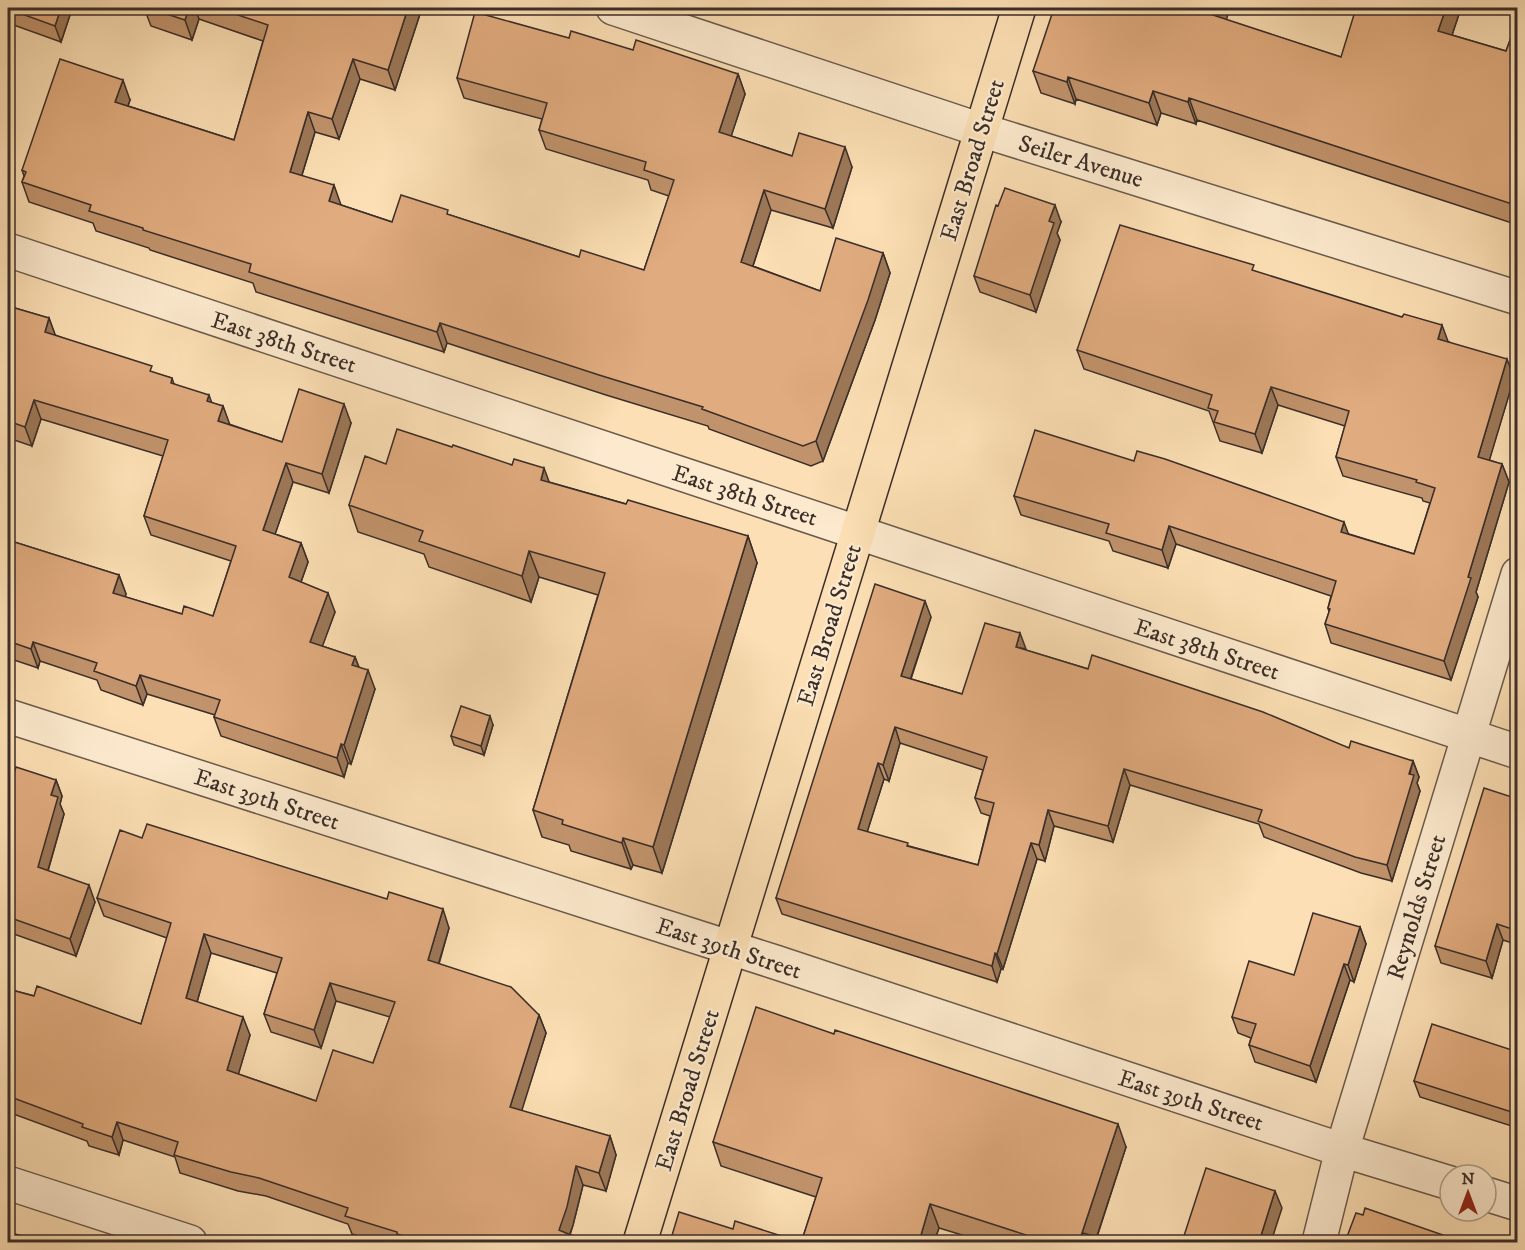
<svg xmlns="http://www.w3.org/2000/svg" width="1525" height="1250" viewBox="0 0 1525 1250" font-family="'IM FELL DW Pica',serif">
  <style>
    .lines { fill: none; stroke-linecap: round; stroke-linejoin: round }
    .minor-casing { stroke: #6a5a4c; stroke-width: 36 }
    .major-casing { stroke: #3a2e29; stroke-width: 36 }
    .minor { stroke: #fdeace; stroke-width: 33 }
    .major { stroke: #fcdfb4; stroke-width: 33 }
    .wall { fill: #c1936c; stroke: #3a2e29; stroke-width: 1.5; fill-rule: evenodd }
    .shaded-wall { fill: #9d7858; stroke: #3a2e29; stroke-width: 1.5 }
    .building { fill: #e0ab7e; stroke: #3a2e29; stroke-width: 1.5; fill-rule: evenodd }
    .labels { text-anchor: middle; stroke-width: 4.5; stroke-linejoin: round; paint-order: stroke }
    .street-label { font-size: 24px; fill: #3a2e29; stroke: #fdeace }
  </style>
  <rect width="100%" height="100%" fill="#fcdfb4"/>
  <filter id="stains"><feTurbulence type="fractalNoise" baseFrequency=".00333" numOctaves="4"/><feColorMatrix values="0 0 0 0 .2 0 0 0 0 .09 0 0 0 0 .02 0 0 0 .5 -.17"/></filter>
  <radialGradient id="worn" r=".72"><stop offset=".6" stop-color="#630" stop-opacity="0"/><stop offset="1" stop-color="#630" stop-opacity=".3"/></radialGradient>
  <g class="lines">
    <g class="minor-casing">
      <path id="minor" d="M613,8L981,130L1518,298
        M8,250L1518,752
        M8,716L775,962L1342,1150L1450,1183
        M8,1183L190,1242
        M1486,1194L1518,1204
        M1319,1242L1342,1150L1518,574"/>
    </g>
    <g class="major-casing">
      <path id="major" d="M640,1242L1019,8"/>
    </g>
    <use href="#minor" class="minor"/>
    <use href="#major" class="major"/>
  </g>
  <path class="wall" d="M8,8H71L72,9L61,42L8,23Z
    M144,8H422L395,90L360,79L339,139L315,132L302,175L341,205L392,222L450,215L579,257L644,270L669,196L651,190L648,180L546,149L539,130L542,119L464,98L457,78L569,38L633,50L738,74L745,94L731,136L792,156L852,167L833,228L771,210L753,266L820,291L883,253L890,273L875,320L823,461L811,466L709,429L708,426L606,395L447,343L444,352L256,292L253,283L150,250L149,248L96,231L93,223L29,202L22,182L24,176L22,170L130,100L128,106L234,140L263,41L199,19L192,40L151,26Z
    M1461,8L1452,35L1506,51L1518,19V225L1197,120L1196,124L1161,113L1157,125L1076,99L1075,104L1041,93L1033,71L1226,20L1341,57Z
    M1061,222L1057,233L1060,240L1036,312L980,292L974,276Z
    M1256,272L1449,342L1514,378L1489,460L1502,464L1509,482L1476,592L1478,597L1451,680L1331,643L1325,624L1329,612L1328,608L1331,596L1176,544L1168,568L1113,551L1109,541L1021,515L1014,496L1349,534L1414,554L1430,503L1423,501L1422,498L1343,476L1336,457L1345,426L1278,405L1262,453L1220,441L1209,411L1084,369L1077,350Z
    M8,306L49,318L55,335L154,373L172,378L174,384L212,403L223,406L229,424L282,442L351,423L329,493L293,482L275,534L301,543L308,562L301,582L335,612L322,646L355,657L359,667L375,689L351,764L348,763L344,777L221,736L214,717L215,715L147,694L143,705L101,690L97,680L40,661L38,668L8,658V538V540L119,575L126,594L125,597L182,614L213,616L231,561L151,535L144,516L163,456L41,419L32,446L8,438Z
    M386,464L549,482L626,504L748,536L757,563L662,873L633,865L631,869L571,851L569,845L542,837L533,810L598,595L539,577L531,602L429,567L424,554L358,532L349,505Z
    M931,617L911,679L962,694L1026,650L1349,748L1413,761L1419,777L1417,783L1420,791L1392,881L1361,873L1264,837L1259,824L1130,785L1113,842L1054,826L1045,861L1037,859L1003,969H1001L997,982L782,914L776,898ZM900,743L983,770L975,798L981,813L990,816L978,865L909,846L867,832L884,779L889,781Z
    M1518,650V700L1512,686L1515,678L1512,669Z
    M493,725L484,755L454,745L451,736Z
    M8,779L12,780H56L62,796L60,804L64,814L48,871L95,902L76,956L8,932Z
    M1518,799V945L1503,940L1492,978L1441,963L1435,946Z
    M142,838L449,928L439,964L539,1015L546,1033L521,1111L610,1136L616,1155L606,1191L583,1185L573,1225L570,1235L575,1242H378L352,1234L348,1224L266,1196L238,1191L180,1173L175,1157L123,1140L119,1155L89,1146L87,1141L8,1112V989L141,1024L167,938L104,916L97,898ZM211,953L277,973L264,1014L271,1032L321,1048L336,1001L390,1017L373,1063L316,1101L238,1074L250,1035L197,1002Z
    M1360,927L1366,944L1354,982L1350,980L1316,1082L1255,1062L1249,1045L1251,1038L1238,1033L1232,1017L1294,975Z
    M1518,1052V1128L1420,1097L1414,1081Z
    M713,1142L1126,1147L1097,1237L1115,1242H985L939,1228L934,1242H670L733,1229L797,1241L803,1237L816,1197L721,1166Z"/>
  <path class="shaded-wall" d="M61,8H71L72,9L61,42L55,26Z
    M189,8H195L199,19L192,40L185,20Z
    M408,8H422L395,90L388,70Z
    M1216,8H1230L1221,37L1213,15Z
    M1446,8H1461L1446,53L1438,31Z
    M353,59L360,79L339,139L332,119Z
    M738,74L745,94L726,152L719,132Z
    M1068,77L1076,99L1075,104L1067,82Z
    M123,80L130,100L122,122L115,102Z
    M1153,91L1161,113L1157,125L1149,103Z
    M1189,98L1197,120L1196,124L1188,102Z
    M308,112L315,132L297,191L290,172Z
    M845,147L852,167L833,228L825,209Z
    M334,185L341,205L336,221L329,201Z
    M764,190L771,210L748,281L741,262Z
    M1055,205L1061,222L1057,233L1060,240L1036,312L1030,295L1049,221Z
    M883,253L890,273L875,320L823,461L816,441Z
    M49,318L56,337L45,332Z
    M440,323L447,343L444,352L437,332Z
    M1442,325L1449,344L1438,339Z
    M1507,359L1514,378L1485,475L1478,457Z
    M1271,387L1278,405L1262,453L1255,434Z
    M209,395L216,414L207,401Z
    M34,400L41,419L32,446L25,427Z
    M344,404L351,423L329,493L322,474Z
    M223,406L230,425L218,421Z
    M286,463L293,482L270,549L263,530Z
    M1502,464L1509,482L1476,592L1478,597L1451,680L1444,661L1468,577Z
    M544,468L554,495L541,480Z
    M1344,522L1351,541L1341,532Z
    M1169,526L1176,544L1168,568L1162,550Z
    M748,536L757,563L662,873L653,847Z
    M301,543L308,562L296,596L289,577Z
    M529,551L539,577L531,602L522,576Z
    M119,575L126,594L120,613L113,593Z
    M328,593L335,612L317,661L310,642Z
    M925,601L931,617L906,692L901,676Z
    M1020,633L1026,649L1016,647Z
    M33,642L40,661L38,668L31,649Z
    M355,657L362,676L352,665Z
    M368,670L375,689L351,764L344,745Z
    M140,675L147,694L143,705L136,686Z
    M490,716L493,725L484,755L481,746Z
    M895,727L900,743L889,781L883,765Z
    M341,744L348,763L344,777L337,758Z
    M1413,761L1419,777L1417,783L1420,791L1392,881L1387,865Z
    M878,763L884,779L863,845L858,829Z
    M1124,769L1130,785L1113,842L1108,826Z
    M56,780L62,796L60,804L64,814L44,884L38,867L51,795Z
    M1048,810L1054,826L1045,861L1039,845Z
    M623,838L633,865L631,869L622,843Z
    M1031,843L1037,859L1003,969L997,954Z
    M89,885L95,902L76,956L70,939Z
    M443,909L449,928L434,979L428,960Z
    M1497,924L1503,940L1492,978L1486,961Z
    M1360,927L1366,944L1354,982L1348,965Z
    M204,934L211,953L193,1016L186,998Z
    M995,953L1001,969L997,982L992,966Z
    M1344,964L1350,980L1316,1082L1310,1066Z
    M330,983L336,1001L321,1048L314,1030Z
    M539,1015L546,1033L517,1126L510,1107Z
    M243,1017L250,1035L234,1089L227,1070Z
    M117,1122L123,1140L119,1155L112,1137Z
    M1118,1124L1126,1147L1095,1242H1079Z
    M610,1136L616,1155L606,1191L599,1173Z
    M576,1166L583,1185L573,1225L567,1242L559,1230Z
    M1275,1191L1282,1208L1271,1242H1259Z
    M930,1204L939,1228L934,1242H919Z
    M573,1236L575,1242H570Z"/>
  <path class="building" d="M8,8H61L55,26L8,9Z
    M148,8H189L185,20Z
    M217,8H408L388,70L353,59L332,119L308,112L290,172L334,185L329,201L392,222L401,195L448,210L447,214L579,257L581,250L644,270L674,180L644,170L646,162L539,130L547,103L457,78L475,12L569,38L571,31L633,50L636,40L738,74L719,132L792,156L799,133L845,147L825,209L764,190L741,262L820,291L836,238L883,253L868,300L816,441L803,446L702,409L703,407L599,375L440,323L437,332L249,272L251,264L143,230V228L89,211L91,205L22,182L26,172L22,170L60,59L123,80L115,102L234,140L268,25Z
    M1054,8H1216L1213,15L1341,57L1356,8H1446L1438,31L1506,51L1518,19V206L1189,98L1188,102L1153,91L1149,103L1068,77L1067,82L1033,71Z
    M1005,188L1055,205L1049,221L1054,223L1030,295L974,276L996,205L998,206Z
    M1120,225L1254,265L1252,270L1402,317L1404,314L1442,325L1438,339L1507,359L1478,457L1502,464L1468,577L1471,578L1444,661L1325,624L1330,609L1328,608L1336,581L1169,526L1162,550L1106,533L1109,524L1014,496L1035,430L1134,461L1137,451L1165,459L1344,522L1341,532L1414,554L1435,488L1416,482L1417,480L1336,457L1349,411L1271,387L1255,434L1214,422L1218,411L1208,408L1212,395L1077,350Z
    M8,306L49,318L45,332L152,366L150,371L172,378L171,383L209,395L207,401L223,406L218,421L282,442L299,389L344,404L322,474L286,463L263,530L301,543L289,577L328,593L310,642L355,657L352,665L368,670L344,745L341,744L337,758L214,717L220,700L140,675L136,686L94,671L97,663L33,642L31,649L8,641V540L119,575L113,593L182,614L184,606L213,616L236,546L144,516L168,440L34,400L25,427L8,421Z
    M397,429L452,447L453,445L512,465L514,459L544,468L541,480L626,504L628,500L748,536L653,847L623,838L622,843L562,824L563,820L533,810L605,573L529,551L522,576L419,541L423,531L349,505L365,456L386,464Z
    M875,584L925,601L901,676L962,694L985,623L1020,633L1016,647L1088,669L1092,655L1263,712L1349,748L1351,741L1413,761L1409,774L1414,775L1387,865L1355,857L1258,821L1262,810L1124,769L1108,826L1048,810L1039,845L1031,843L997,954L995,953L992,966L776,898ZM895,727L987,757L975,798L994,803L978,865L907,846L908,843L858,829L878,763L883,765Z
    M1518,650V688L1512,686L1517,670L1512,669Z
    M461,706L490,716L481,746L451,736Z
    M16,767L56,780L51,795L58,797L38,867L89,885L70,939L8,917V779L12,780Z
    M1484,788L1518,799V931L1497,924L1486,961L1435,946Z
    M147,824L387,899L389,892L443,909L428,960L511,987L539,1015L510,1107L610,1136L599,1173L576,1166L567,1207L559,1230L573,1236L570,1242H462L452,1239L451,1242H423L397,1234V1232L345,1216L348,1208L259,1178L231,1172L174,1155L178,1142L117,1122L112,1137L82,1127L83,1124L8,1096V989L34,996L37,986L141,1024L171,923L97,898L120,830L142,838ZM204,934L282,958L264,1014L314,1030L330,983L395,1002L373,1063L333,1050L316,1101L227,1070L243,1017L186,998Z
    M1313,913L1360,927L1348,965L1344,964L1310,1066L1249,1045L1256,1024L1232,1017L1249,961L1294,975Z
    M756,1007L834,1034L835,1030L1118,1124L1079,1242H1048L930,1204L919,1242H670L679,1212L733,1229L735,1221L797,1241L799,1237H803L822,1178L713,1142Z
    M1432,1024L1518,1052V1114L1414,1081Z
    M1206,1168L1275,1191L1259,1242H1182Z
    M1365,1208L1463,1242H1345L1356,1213L1363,1215Z
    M8,1227L9,1228L8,1232L43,1242H8Z
    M1083,1233L1115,1242H1080Z"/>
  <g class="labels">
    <g class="street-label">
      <text transform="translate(972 160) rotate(-73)" y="8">East Broad Street</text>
      <text transform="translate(1081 161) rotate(17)" y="8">Seiler Avenue</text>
      <text transform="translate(284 342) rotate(18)" y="8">East 38th Street</text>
      <text transform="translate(745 495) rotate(18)" y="8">East 38th Street</text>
      <text transform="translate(829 625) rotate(-73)" y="8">East Broad Street</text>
      <text transform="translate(1207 649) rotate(18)" y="8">East 38th Street</text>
      <text transform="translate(267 799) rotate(18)" y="8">East 39th Street</text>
      <text transform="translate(1416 907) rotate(-73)" y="8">Reynolds Street</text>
      <text transform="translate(729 948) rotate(18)" y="8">East 39th Street</text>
      <text transform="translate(687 1090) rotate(-73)" y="8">East Broad Street</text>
      <text transform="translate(1191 1100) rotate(18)" y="8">East 39th Street</text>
    </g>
  </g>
  <rect width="1525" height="1250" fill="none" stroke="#fcdfb4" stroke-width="30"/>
  <rect x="9" y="9" width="1507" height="1232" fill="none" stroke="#3a2e29" stroke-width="3"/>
  <rect x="15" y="15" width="1495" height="1220" fill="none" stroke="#3a2e29" stroke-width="1.5"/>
  <g transform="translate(1468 1193)"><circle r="28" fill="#fdeace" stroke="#af9f8c" stroke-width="1.5"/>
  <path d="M0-4.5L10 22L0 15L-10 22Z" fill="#8f2418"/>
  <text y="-9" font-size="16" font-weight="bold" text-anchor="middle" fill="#3a2e29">N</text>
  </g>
  <rect width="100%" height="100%" filter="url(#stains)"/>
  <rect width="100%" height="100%" fill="url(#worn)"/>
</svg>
